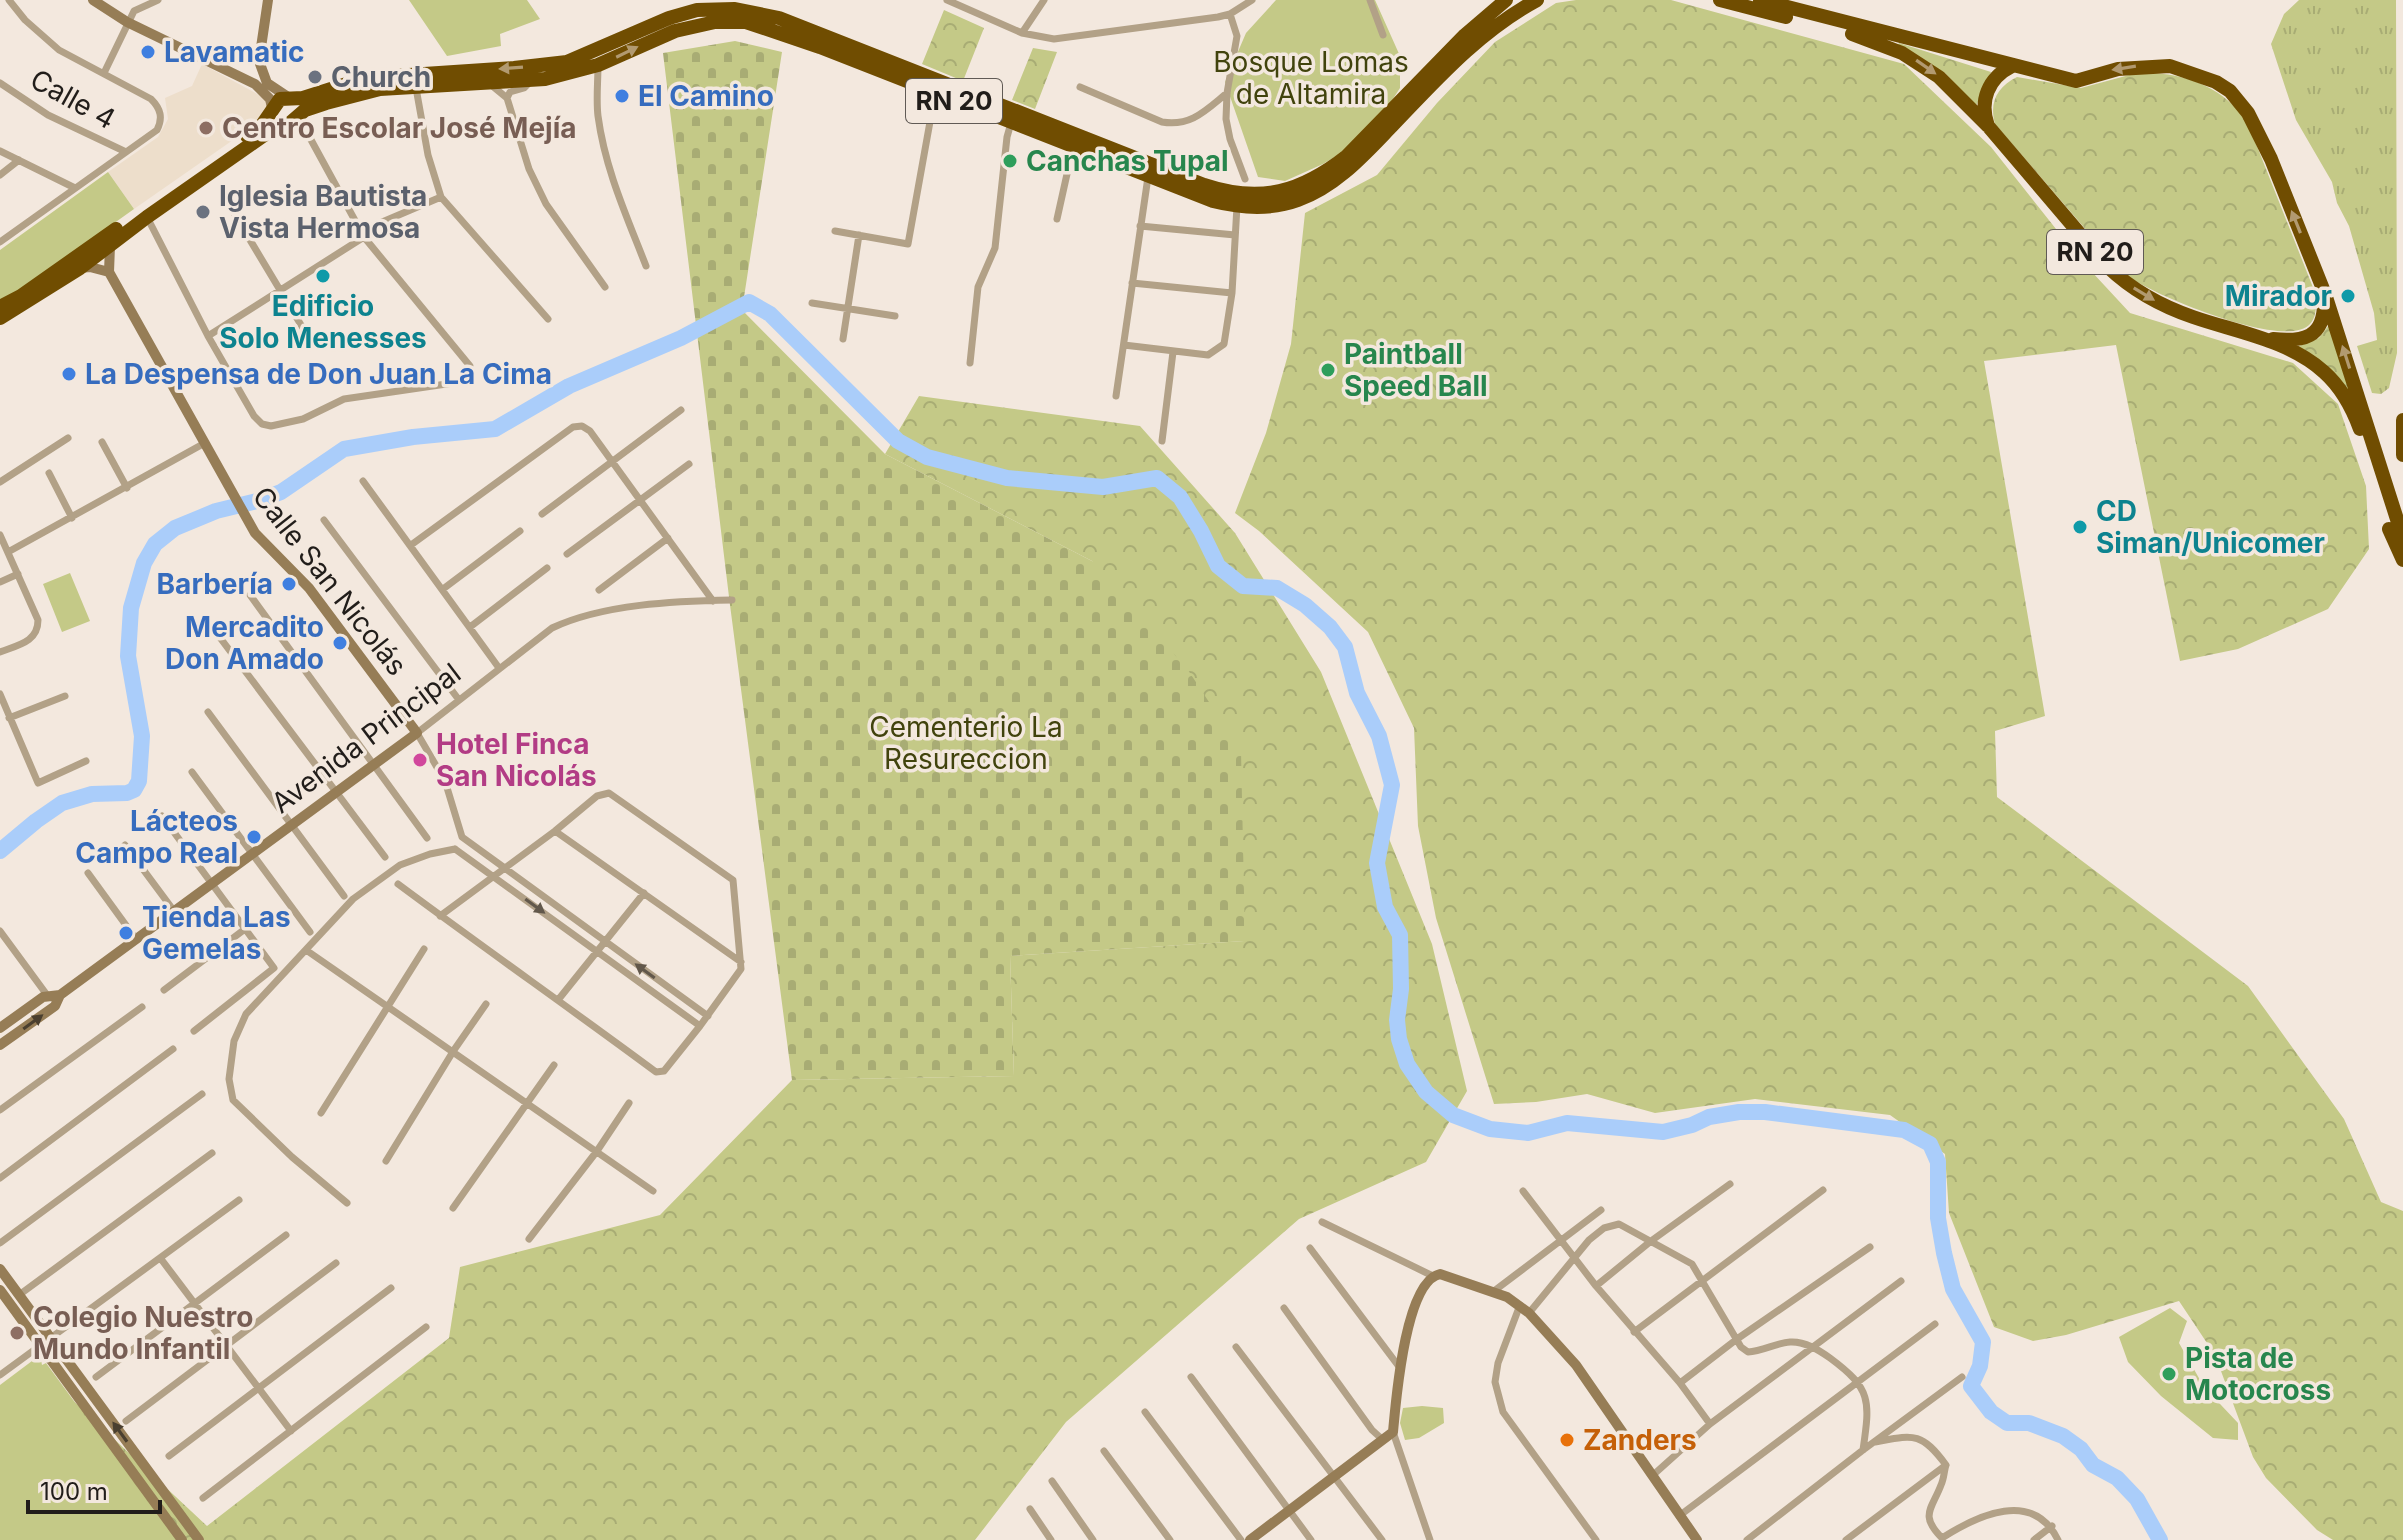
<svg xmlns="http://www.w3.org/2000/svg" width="2403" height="1540" viewBox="0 0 2403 1540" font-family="Inter,sans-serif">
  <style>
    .education { fill: #eddecb }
    .grass { fill: url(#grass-tufts) }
    .forest { fill: url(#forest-crowns) }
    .cemetery { fill: url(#cemetery-stones) }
    .green { fill: #c4c987 }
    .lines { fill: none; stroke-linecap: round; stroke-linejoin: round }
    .river { stroke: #aacdfa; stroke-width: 16 }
    .street { stroke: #b2a187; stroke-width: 7 }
    .secondary { stroke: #967d56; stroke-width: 10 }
    .highway { stroke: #704d01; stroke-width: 14 }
    .oneway { fill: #b29a70 }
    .oneway2 { fill: #62584b }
    .oneway3 { fill: #4a3f2f }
    .shop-dot { fill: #3f7fe0; stroke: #f3e8de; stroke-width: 3 }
    .worship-dot { fill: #6b7280; stroke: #f3e8de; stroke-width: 3 }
    .education-dot { fill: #8d6e63; stroke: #f3e8de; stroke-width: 3 }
    .leisure-dot { fill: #2e9e5b; stroke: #f3e8de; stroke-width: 3 }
    .culture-dot { fill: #0f9aa8; stroke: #f3e8de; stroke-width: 3 }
    .hotel-dot { fill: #d1479c; stroke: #f3e8de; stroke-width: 3 }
    .food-dot { fill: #e8710a; stroke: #f3e8de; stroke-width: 3 }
    .labels { text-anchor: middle; stroke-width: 7; stroke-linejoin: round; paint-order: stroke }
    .shield { fill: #f3e8de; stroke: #605a55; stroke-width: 2 }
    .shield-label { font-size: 26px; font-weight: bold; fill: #211d1a }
    .shop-label { font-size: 28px; font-weight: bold; fill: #366cbe; stroke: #f3e8de; text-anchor: start }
    .park-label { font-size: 28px; fill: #41430d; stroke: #f3e8de }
    .worship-label { font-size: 28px; font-weight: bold; fill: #5b616d; stroke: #f3e8de; text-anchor: start }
    .street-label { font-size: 28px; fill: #211d1a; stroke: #f3e8de }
    .education-label { font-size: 28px; font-weight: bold; fill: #785e54; stroke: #f3e8de; text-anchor: start }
    .leisure-label { font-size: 28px; font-weight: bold; fill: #27864d; stroke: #f3e8de; text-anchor: start }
    .culture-label { font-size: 28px; font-weight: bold; fill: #0d838f; stroke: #f3e8de; text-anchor: end }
    .hotel-label { font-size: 28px; font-weight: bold; fill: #b23c85; stroke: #f3e8de; text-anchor: start }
    .food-label { font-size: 28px; font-weight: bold; fill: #c56008; stroke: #f3e8de; text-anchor: start }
  </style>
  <defs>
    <pattern id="grass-tufts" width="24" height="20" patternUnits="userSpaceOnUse" patternTransform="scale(2)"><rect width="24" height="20" fill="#c4c987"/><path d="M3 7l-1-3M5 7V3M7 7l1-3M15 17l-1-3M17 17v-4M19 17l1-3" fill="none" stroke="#a8ac74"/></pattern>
    <pattern id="forest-crowns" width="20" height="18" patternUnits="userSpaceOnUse" patternTransform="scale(2)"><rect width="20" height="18" fill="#c4c987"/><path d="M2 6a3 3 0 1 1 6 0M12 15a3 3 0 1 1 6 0" fill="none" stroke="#a8ac74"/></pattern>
    <pattern id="cemetery-stones" width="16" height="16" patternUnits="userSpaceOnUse" patternTransform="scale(2)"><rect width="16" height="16" fill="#c4c987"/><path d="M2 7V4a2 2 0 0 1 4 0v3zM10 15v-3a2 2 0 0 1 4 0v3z" fill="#a8ac74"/></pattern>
  </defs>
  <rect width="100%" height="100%" fill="#f3e8de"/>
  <path class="education" d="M202,64L263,97L269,104L263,119L134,209L108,172L158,137L168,119L165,98L192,86Z"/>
  <path class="grass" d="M2299,0H2396L2397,353L2389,388L2381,394L2372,393L2357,346L2377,340L2374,313L2349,226L2337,203L2332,182L2296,120L2271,44L2284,14Z"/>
  <path class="forest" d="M1576,0H1671L1904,64L1991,147L2079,258L2130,313L2293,363L2338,404L2366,486L2369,549L2328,609L2238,649L2180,661L2116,345L1984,361L2045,716L1995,731L1997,797L2248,986L2344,1119L2381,1202L2403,1211V1540H2333L2317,1530L2266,1478L2253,1457L2215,1355L2179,1301L2066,1335L2033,1341L1994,1327L1949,1213L1945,1154L1890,1115L1755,1099L1655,1113L1587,1094L1536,1102L1494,1104L1436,918L1418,826L1414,728L1368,632L1259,531L1235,513L1266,433L1291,344L1305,213L1377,175L1437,103L1495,42L1556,3Z
    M944,10L984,28L963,81L922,64Z
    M1899,43L1991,72L1976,106L1945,73L1898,45Z
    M1033,48L1057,52L1035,109L1012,100Z
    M2154,73C2193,76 2223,89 2247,121L2316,295C2316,304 2317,317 2310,324C2287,351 2156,296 2131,278C2124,273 2119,267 2113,261L1995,124C1989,102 1997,87 2017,77L2081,88L2133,74Z
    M2329,325L2351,397L2297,347L2319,338Z
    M919,396L1140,426L1235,533L1321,672L1432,944L1467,1091L1426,1162L1299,1219L1066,1422L975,1540H0V1391L36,1366L207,1526L449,1338L460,1267L660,1215L792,1080L1014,1076L1010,956L1244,941L1092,561L885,454Z"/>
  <path class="cemetery" d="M735,41L782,52L742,310L885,454L1092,561L1188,670L1241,751L1245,941L1010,956L1014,1076L792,1080L730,605L663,53Z"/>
  <path class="green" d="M409,0H527L540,19L500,34L501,46L447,56Z
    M1276,0H1375L1400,56V88L1376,125L1354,145L1323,164L1285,181L1258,177L1225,82L1246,33Z
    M108,172L134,209L19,291L0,300V250Z
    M70,573L90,621L62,632L43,584Z
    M2170,1308L2187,1321L2179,1343L2204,1387L2238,1423V1440L2213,1438L2161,1396L2128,1362L2119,1337Z
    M40,1355L42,1365L46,1363L176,1540H0V1385Z
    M1422,1406L1443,1408L1444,1423L1419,1438L1405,1440L1400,1423L1403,1408Z"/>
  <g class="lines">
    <path class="river" d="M0,851L36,821L62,803L92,794L127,793L134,790L139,781L142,736L128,656L131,608L144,563L155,544L175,528L216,511L257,501L281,492L344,449L413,437L495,429L569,386L681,338L749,302L770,314L898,441L927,457L1007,478L1103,487L1157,478L1180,497L1201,531L1218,566L1243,586L1277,588L1305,605L1330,627L1345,647L1357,693L1379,736L1392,785L1377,863L1385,907L1400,935L1401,989L1397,1020L1399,1039L1407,1064L1426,1092L1453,1115L1490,1129L1528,1133L1567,1123L1663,1132L1692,1125L1709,1117L1739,1112H1765L1904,1130L1930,1144L1938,1162V1218L1944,1253L1953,1289L1983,1342L1980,1366L1971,1386L1991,1412L2007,1423H2029L2063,1436L2081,1449L2093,1465L2117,1478L2137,1499L2160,1540"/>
    <path class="street" d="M947,0L1022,33L1054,39L1218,17L1230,14L1252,0
      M1370,0L1383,35
      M1230,14L1237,36L1227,93L1226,119L1230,139L1245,179
      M1022,33L1044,0
      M598,65C598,82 596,100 598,116C605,169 627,217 646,266
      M104,73L134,11L158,0
      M0,83L48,115L126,152
      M490,84L507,98L529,169L546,204L605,287
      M1080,87L1162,122C1191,127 1206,110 1227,93
      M416,88L428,155L441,197L548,319
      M507,98L510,92L524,88L530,82
      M0,151L75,188
      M0,175L19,160
      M235,215L307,335
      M147,217L208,336L254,416L262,424L271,426L303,419L344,399L460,382L469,375L470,366L364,237L298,116
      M1057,219L1073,147
      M1140,226L1235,235
      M361,231L441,197
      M835,231L908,244L935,94
      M0,242L157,130C163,118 161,109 151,99L59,50L25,20L9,0
      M1132,283L1232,293
      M812,303L895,316
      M208,336L364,237
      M843,339L859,235
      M1124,345L1208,355L1224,344L1232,293L1237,206
      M970,363L978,287L995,248L1007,137L1011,123
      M1116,396L1148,177
      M1162,441L1173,352
      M102,442L127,488
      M49,473L72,518
      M363,481L499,668
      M0,482L68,438
      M542,514L681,410
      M324,520L459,700
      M0,535L38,620C38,642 18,645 0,652
      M411,545L573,427L582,426L590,431L713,601
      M8,552L203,444
      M567,554L689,464
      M0,582L18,574
      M443,589L520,531
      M599,590L668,538
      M250,595L427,838
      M212,627L385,857
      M470,627L547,568
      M0,694L38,783L86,761
      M208,712L344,896
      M9,718L65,696
      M192,772L310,932
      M162,816L274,968L194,1031
      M555,831L741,962
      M125,845L174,911
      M455,849L700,1026
      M88,873L136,939
      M398,884C484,948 571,1009 656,1072L664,1071L700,1026L741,969L733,880L609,793L597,796L555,831L440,916
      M0,931L47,995
      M306,950L653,1191
      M164,990L245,929
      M558,1000L644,893
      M708,1016L462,837L445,781L417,733L552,628C603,604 675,601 732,600
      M0,1110L142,1007
      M321,1113L424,949
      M386,1161L454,1050L486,1004
      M0,1178L173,1049
      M1523,1191L1596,1286L1680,1383L1710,1424
      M347,1203L292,1157L233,1100L229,1079L234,1041L246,1014L353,899L400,865L430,854L455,849
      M453,1208L554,1065
      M1322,1222L1433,1276
      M529,1239L597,1151L629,1103
      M0,1243L202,1094
      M1310,1248L1400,1368
      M161,1259L291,1431
      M1596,1286L1651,1241L1730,1184
      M1494,1291L1601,1210
      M19,1295L212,1153
      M1520,1305L1498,1363L1495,1382L1503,1412L1596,1540
      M1284,1308L1372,1430L1383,1440
      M1529,1313L1589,1240L1604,1228L1619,1224L1692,1264L1741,1347L1748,1352C1763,1351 1776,1343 1790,1342C1805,1341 1819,1350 1830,1358C1872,1389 1870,1401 1863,1450
      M1634,1332L1823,1190
      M1236,1347L1382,1540
      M0,1375L239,1200
      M96,1377L286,1235
      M1191,1377L1311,1540
      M1680,1383L1737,1339L1870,1247
      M1145,1412L1241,1540
      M126,1421L336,1263
      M1393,1432L1430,1540
      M1875,1442C1913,1435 1921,1431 1946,1465C1944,1471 1944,1479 1941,1485C1932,1509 1919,1515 1942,1538C1978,1515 2033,1489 2058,1540
      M1104,1451L1170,1540
      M169,1456L391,1288
      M1652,1476L1710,1424L1901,1281
      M1052,1481L1093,1540
      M203,1498L426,1327
      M1030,1509L1051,1540
      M1679,1516L1935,1324
      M1747,1540L1863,1450L1962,1377
      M1846,1540L1946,1465
      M2034,1540L2052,1526"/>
    <path class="secondary" d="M93,0L127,22L255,84L270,99L272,108
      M268,0L259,61L267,83L288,97
      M80,268L90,267L109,272
      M0,1028L43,997L60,995
      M0,1045L55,1006L60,995L417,733L309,588L255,533L109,272L110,246
      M0,1269L199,1540
      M0,1290L182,1540
      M1250,1540L1393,1432C1396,1400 1405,1282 1440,1274L1507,1297L1529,1313L1576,1365L1697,1540"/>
    <path class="highway" d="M1720,0L1786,17
      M1760,0L2076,81L2118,69L2170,66L2216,82L2230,91L2248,113L2271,159L2325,294L2403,538
      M1852,34L1902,53L1939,77L1988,126L2108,267C2132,290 2161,306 2193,317C2236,332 2289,340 2324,372C2342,388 2352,407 2360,429
      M1988,126C1979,101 1988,78 2012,66
      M247,136L262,125L280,99L303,98L353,82L379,77L514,68L567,62L669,18L697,10L735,9L779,18L1204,185C1261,204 1301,192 1347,156L1465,35L1506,0
      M0,307L21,296L116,229
      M0,318L80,268L147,217L267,133L290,123L305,110L326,103L380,89L545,79L598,65L675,31L715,22H746L820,47L1213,201C1241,208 1271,210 1298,200C1335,187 1363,156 1389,129C1435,81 1478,32 1537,0
      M2273,339C2303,342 2324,338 2324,303
      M2403,420V455
      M2389,529L2403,560"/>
  </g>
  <defs><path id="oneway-solid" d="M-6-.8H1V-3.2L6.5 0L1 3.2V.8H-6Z" transform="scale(2)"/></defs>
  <g class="oneway">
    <use href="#oneway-solid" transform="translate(627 52) rotate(-26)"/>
    <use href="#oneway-solid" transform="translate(1926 67) rotate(35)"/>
    <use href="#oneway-solid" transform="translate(511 68) rotate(176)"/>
    <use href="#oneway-solid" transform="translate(2124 68) rotate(171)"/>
    <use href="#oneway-solid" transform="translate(2296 222) rotate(-112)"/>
    <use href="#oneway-solid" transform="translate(2144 294) rotate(31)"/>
    <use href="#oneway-solid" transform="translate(2346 357) rotate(-108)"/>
  </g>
  <g class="oneway2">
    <use href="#oneway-solid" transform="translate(535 906) rotate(36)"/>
    <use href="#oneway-solid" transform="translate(645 971) rotate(-144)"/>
  </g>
  <g class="oneway3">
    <use href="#oneway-solid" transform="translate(33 1022) rotate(-36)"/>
    <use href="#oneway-solid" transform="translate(120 1432) rotate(-126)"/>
  </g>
  <g class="shop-dot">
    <circle cx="148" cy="52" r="8"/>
    <circle cx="622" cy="96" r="8"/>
    <circle cx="69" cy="374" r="8"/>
    <circle cx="289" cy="584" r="8"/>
    <circle cx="340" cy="643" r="8"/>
    <circle cx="254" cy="837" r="8"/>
    <circle cx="126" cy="933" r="8"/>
  </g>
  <g class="worship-dot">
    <circle cx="315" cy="77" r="8"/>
    <circle cx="203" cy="212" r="8"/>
  </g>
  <g class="education-dot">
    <circle cx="206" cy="128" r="8"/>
    <circle cx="17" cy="1333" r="8"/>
  </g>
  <g class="leisure-dot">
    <circle cx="1010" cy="161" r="8"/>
    <circle cx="1328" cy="370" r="8"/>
    <circle cx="2169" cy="1374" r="8"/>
  </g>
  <g class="culture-dot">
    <circle cx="323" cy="276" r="8"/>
    <circle cx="2348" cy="296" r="8"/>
    <circle cx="2080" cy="527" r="8"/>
  </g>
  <circle class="hotel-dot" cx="420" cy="760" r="8"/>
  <circle class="food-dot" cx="1567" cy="1440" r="8"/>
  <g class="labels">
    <g class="shield">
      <rect x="906" y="79" width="96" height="44" rx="6"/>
      <rect x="2047" y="230" width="96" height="44" rx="6"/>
    </g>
    <g class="shield-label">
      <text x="954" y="110">RN 20</text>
      <text x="2095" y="261">RN 20</text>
    </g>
    <g class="shop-label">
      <text x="164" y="62">Lavamatic</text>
      <text x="638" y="106">El Camino</text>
      <text x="85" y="384">La Despensa de Don Juan La Cima</text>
      <text x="273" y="594" text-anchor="end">Barbería</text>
      <text x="324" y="637" text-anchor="end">Mercadito<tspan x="324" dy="32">Don Amado</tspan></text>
      <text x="238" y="831" text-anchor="end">Lácteos<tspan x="238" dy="32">Campo Real</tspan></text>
      <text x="142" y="927">Tienda Las<tspan x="142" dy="32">Gemelas</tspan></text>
    </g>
    <g class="park-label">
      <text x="1311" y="72">Bosque Lomas<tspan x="1311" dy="32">de Altamira</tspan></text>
      <text x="966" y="737">Cementerio La<tspan x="966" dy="32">Resureccion</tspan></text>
    </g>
    <g class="worship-label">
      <text x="331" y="87">Church</text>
      <text x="219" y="206">Iglesia Bautista<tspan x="219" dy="32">Vista Hermosa</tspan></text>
    </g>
    <g class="street-label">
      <text transform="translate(73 99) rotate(29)" y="10">Calle 4</text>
      <text transform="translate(330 581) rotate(52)" y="10">Calle San Nicolás</text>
      <text transform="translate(366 738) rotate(-37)" y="10">Avenida Principal</text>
    </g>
    <g class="education-label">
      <text x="222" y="138">Centro Escolar José Mejía</text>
      <text x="33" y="1327">Colegio Nuestro<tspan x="33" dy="32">Mundo Infantil</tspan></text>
    </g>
    <g class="leisure-label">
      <text x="1026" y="171">Canchas Tupal</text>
      <text x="1344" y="364">Paintball<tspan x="1344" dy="32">Speed Ball</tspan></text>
      <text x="2185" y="1368">Pista de<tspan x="2185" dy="32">Motocross</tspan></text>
    </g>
    <g class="culture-label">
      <text x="2332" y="306">Mirador</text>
      <text x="323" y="316" text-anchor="middle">Edificio<tspan x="323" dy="32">Solo Menesses</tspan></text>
      <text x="2096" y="521" text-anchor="start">CD<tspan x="2096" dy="32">Siman/Unicomer</tspan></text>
    </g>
    <g class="hotel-label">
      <text x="436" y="754">Hotel Finca<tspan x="436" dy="32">San Nicolás</tspan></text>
    </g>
    <g class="food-label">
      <text x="1583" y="1450">Zanders</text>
    </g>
  </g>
  <path d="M28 1500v12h132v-12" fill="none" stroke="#211d1a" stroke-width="4"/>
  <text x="40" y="1500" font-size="24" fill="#211d1a" stroke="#f3e8de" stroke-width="6" paint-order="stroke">100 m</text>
</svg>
